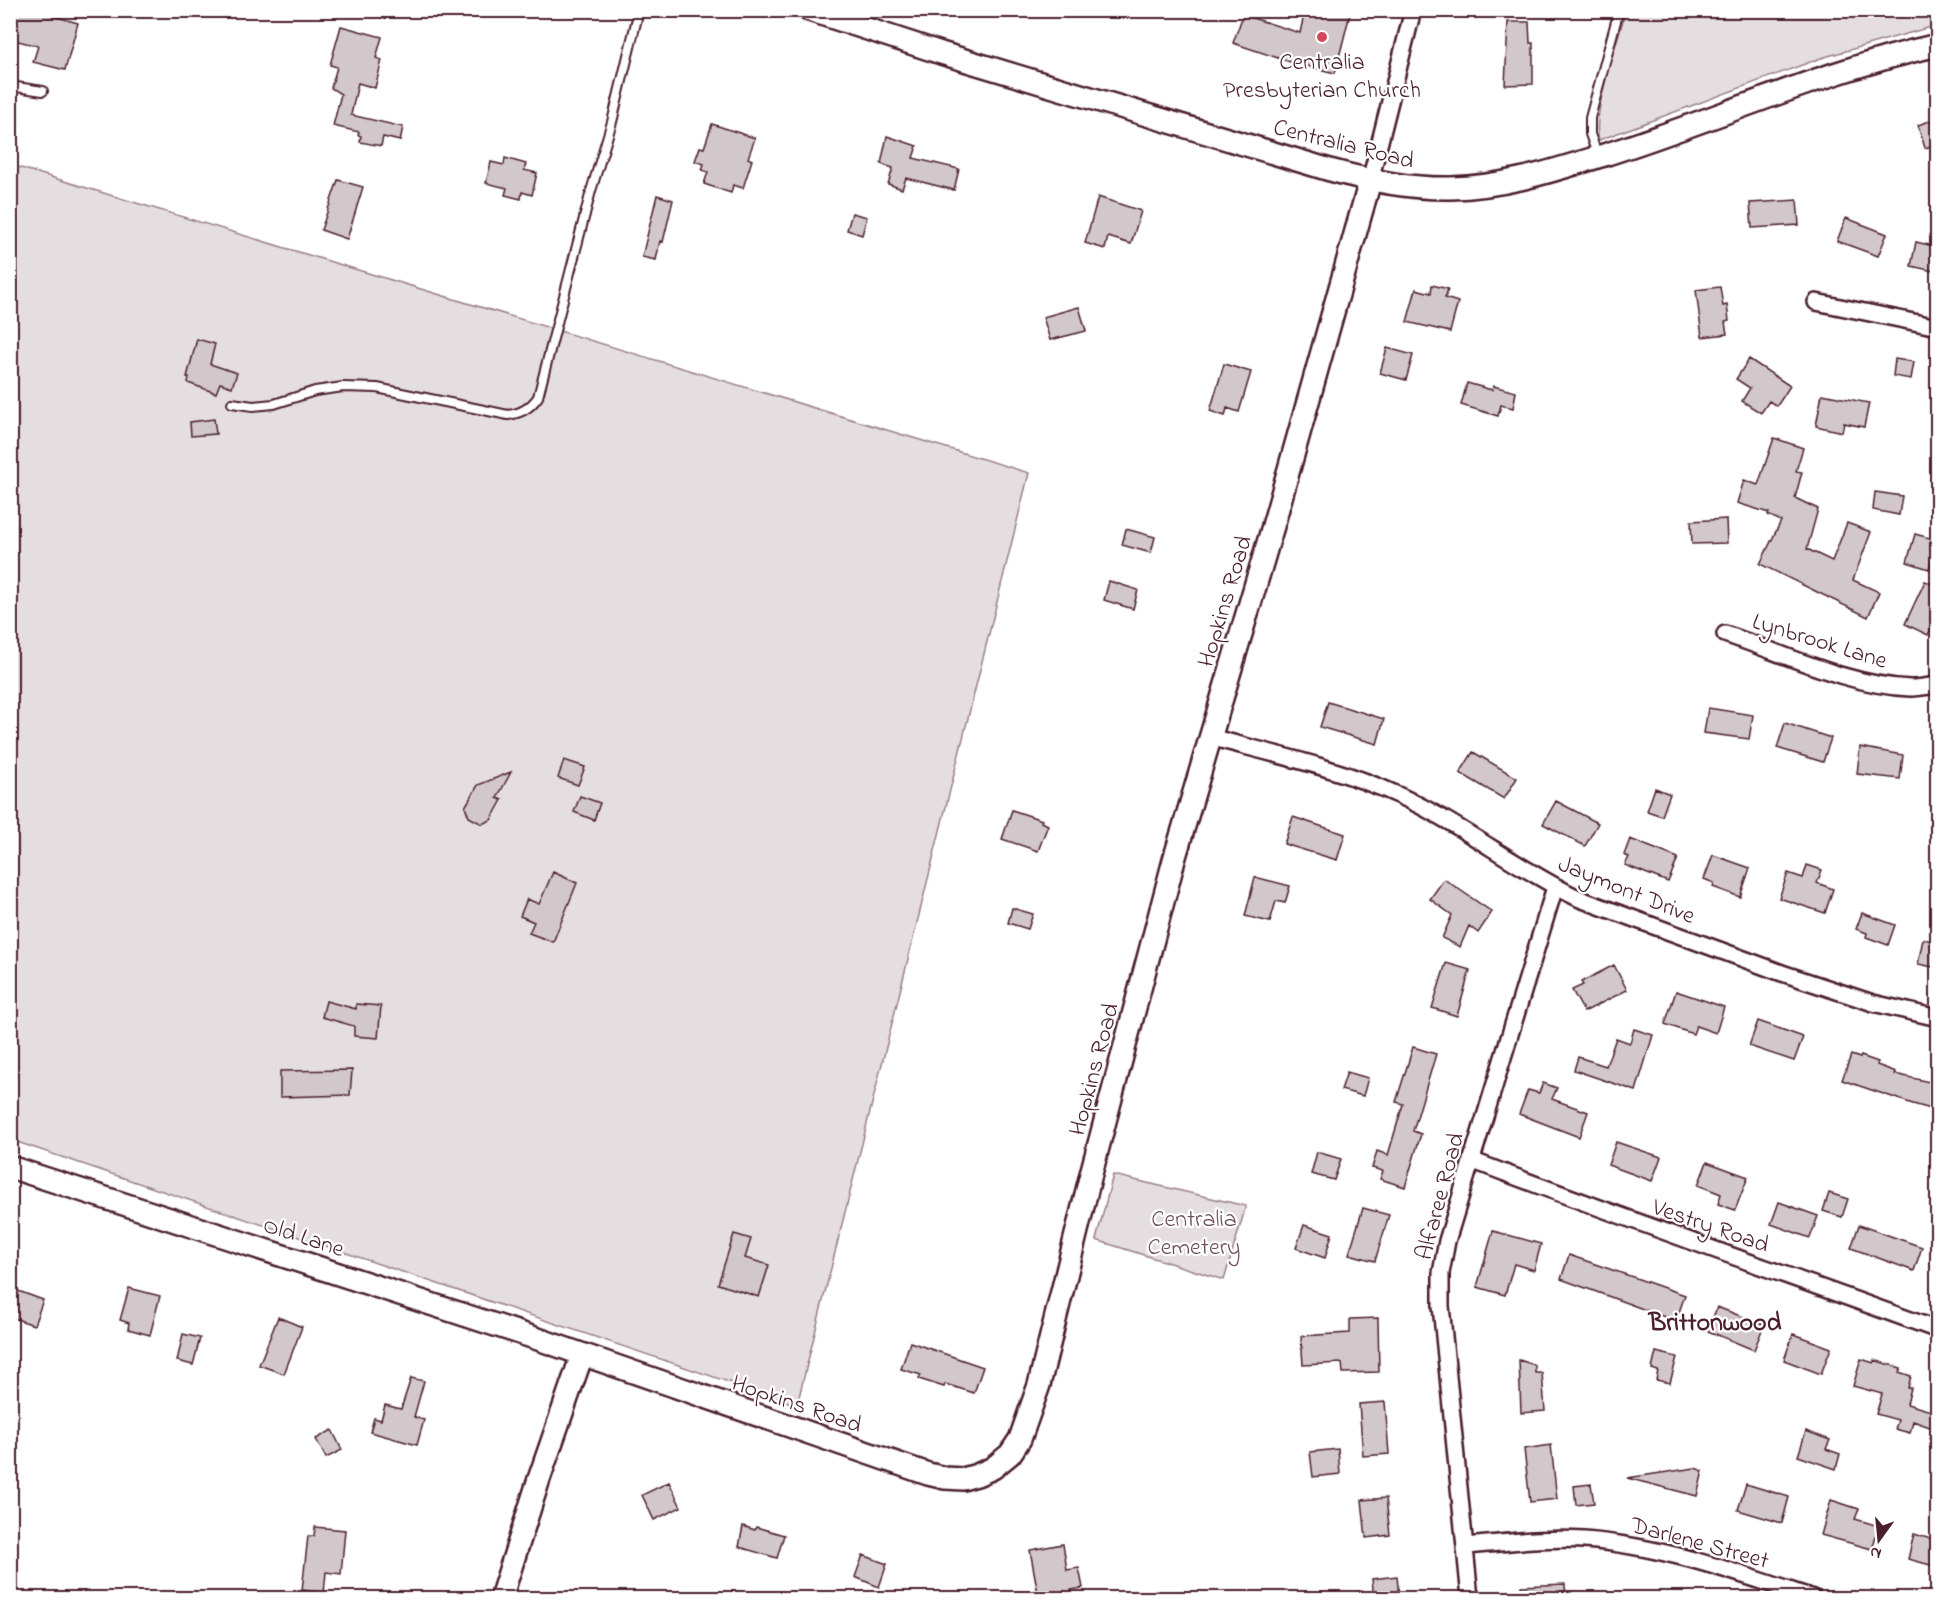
<svg xmlns="http://www.w3.org/2000/svg" width="1948" height="1609" viewBox="0 0 1948 1609" font-family="'Indie Flower',sans-serif">
  <style>
    .green { fill: #e5dee0; stroke: #987e86; stroke-width: 1.5 }
    .building { fill: #d2c7cb; stroke: #4a1f2b; stroke-width: 1.5 }
    .lines { fill: none; stroke-linecap: round; stroke-linejoin: round }
    .lane-casing { stroke: #4a1f2b; stroke-width: 12 }
    .street-casing { stroke: #4a1f2b; stroke-width: 20 }
    .secondary-casing { stroke: #4a1f2b; stroke-width: 26 }
    .lane { stroke: #fff; stroke-width: 8 }
    .street { stroke: #fff; stroke-width: 15 }
    .secondary { stroke: #fff; stroke-width: 21 }
    .poi-dot { fill: #d1495b; stroke: #fff; stroke-width: 2 }
    .labels { text-anchor: middle; stroke-width: 4.5; stroke-linejoin: round; paint-order: stroke }
    .poi-label { font-size: 24px; fill: #4a1f2b; stroke: #fff }
    .street-label { font-size: 24px; fill: #4a1f2b; stroke: #fff }
    .park-label { font-size: 24px; fill: #714f58; stroke: #fff }
    .neighbourhood-label { font-size: 26px; font-weight: bold; fill: #4a1f2b; stroke: #fff }
  </style>
  <rect width="100%" height="100%" fill="#fff"/>
  <filter id="ink" filterUnits="userSpaceOnUse"><feTurbulence type="fractalNoise" baseFrequency=".0167" numOctaves="2"/><feDisplacementMap in="SourceGraphic" scale="12" xChannelSelector="R" yChannelSelector="G"/><feConvolveMatrix kernelMatrix="1 2 1 2 8 2 1 2 1" color-interpolation-filters="sRGB"/></filter>
  <g filter="url(#ink)">
    <path class="green" d="M1626,11L1937,10L1938,25L1821,58L1599,140C1591,115 1618,39 1626,11Z
      M11,165L1029,473L797,1405L11,1140Z
      M1113,1175L1246,1206L1224,1280L1096,1240Z"/>
    <path class="building" d="M10,10H33L78,23L65,70L33,62L38,46L10,39Z
      M1305,10H1351L1335,73L1287,61L1233,43L1243,15L1300,33Z
      M1508,22H1529L1530,43H1533V84L1505,85Z
      M341,26L382,37L376,58L382,60L375,88L358,83L351,115L403,127L400,141L383,137L381,146L360,142L361,136L358,135L359,132L333,126L341,94L331,88L337,67L330,65Z
      M1938,118V144L1925,148L1918,125Z
      M712,124L755,138L748,158L752,160L743,188L733,185L731,193L704,184L708,172L702,170L704,164L695,161L700,147L704,148Z
      M887,136L917,146L913,158L959,169L954,190L906,178L902,189L888,184L893,168L881,164Z
      M505,158L526,164L524,170L537,173L532,195L522,192L521,199L505,195L507,188L486,183L491,162L504,165Z
      M338,180L363,187L347,239L321,230Z
      M657,195L673,200L663,242L660,241L656,260L642,257Z
      M1098,197L1141,211L1131,244L1108,237L1105,249L1085,243Z
      M1797,200L1799,225L1752,228L1750,203Z
      M852,213L867,217L862,235L847,230Z
      M1846,218L1887,234L1878,256L1837,241Z
      M1916,242L1938,247V272L1911,266Z
      M1432,285L1448,289L1445,298L1458,302L1450,332L1407,322L1416,289L1431,293Z
      M1720,287L1723,306L1727,305L1729,321L1725,322L1727,334L1702,337L1696,290Z
      M1079,307L1086,331L1050,340L1043,317Z
      M197,339L215,344L210,364L237,373L232,387L220,383L216,393L188,383L189,377H187Z
      M1387,348L1413,355L1406,380L1380,373Z
      M1749,359L1790,386L1777,406L1769,401L1761,413L1742,401L1750,388L1736,379Z
      M1895,359L1914,362L1911,379L1893,376Z
      M1224,364L1251,372L1239,412L1227,408L1225,416L1210,411Z
      M1467,383L1492,390L1493,386L1516,392L1513,408L1501,405L1498,416L1461,405Z
      M1822,394L1869,403L1864,427L1844,423L1842,432L1816,426Z
      M214,419L216,434L191,436L190,422Z
      M1774,438L1803,448L1796,471L1802,472L1795,498L1818,509L1807,549L1832,561L1847,523L1871,532L1853,580L1879,592L1868,617L1760,564L1781,521L1768,515L1769,513L1737,503L1744,480L1758,485Z
      M1875,492L1902,496L1899,515L1873,510Z
      M1726,519L1727,543L1692,544L1691,521Z
      M1126,529L1155,537L1151,553L1122,545Z
      M1915,534L1937,540L1929,569L1907,562Z
      M1109,581L1138,590L1133,609L1104,600Z
      M1925,581L1938,586V615L1928,635L1905,624Z
      M1328,702L1384,719L1377,744L1320,727Z
      M1708,708L1753,715L1749,739L1704,733Z
      M1785,723L1831,738L1823,762L1777,748Z
      M1860,747L1903,755L1900,779L1857,774Z
      M1473,752L1517,778L1504,799L1460,773Z
      M564,760L585,767L578,785L558,778Z
      M511,772L497,798L502,800L491,820L482,824L469,817L465,807L478,785Z
      M1655,788L1670,794L1662,816L1647,811Z
      M580,796L600,803L594,820L574,812Z
      M1556,801L1598,823L1585,846L1543,824Z
      M1012,810L1042,820L1041,822L1048,825L1038,851L1002,839Z
      M1293,817L1345,834L1337,860L1284,844Z
      M1630,839L1678,858L1668,882L1625,865L1629,857L1624,855Z
      M1713,855L1750,868L1740,897L1713,887L1714,883L1704,879Z
      M1807,865L1822,870L1817,883L1833,889L1825,913L1779,898L1788,873L1803,878Z
      M553,872L577,883L553,942L529,933L534,922L520,916L527,899L539,904Z
      M1255,877L1290,886L1285,903L1276,901L1270,922L1245,916Z
      M1444,879L1492,912L1478,933L1469,926L1460,947L1442,938L1452,915L1430,899Z
      M1012,908L1033,914L1028,929L1008,923Z
      M1862,913L1895,925L1888,945L1866,937L1867,933L1856,929Z
      M1923,939L1938,942V968L1918,964Z
      M1446,963L1470,970L1457,1016L1432,1008Z
      M1614,965L1627,990L1584,1012L1572,990L1583,985L1581,982Z
      M1676,991L1724,1007L1716,1033L1696,1026L1693,1034L1665,1024Z
      M326,1001L356,1009V1004L381,1006L378,1038L354,1036V1026L322,1017Z
      M1758,1021L1803,1037L1794,1061L1749,1046Z
      M1634,1029L1653,1035L1636,1091L1574,1070L1578,1057L1606,1066L1616,1038L1630,1043Z
      M1413,1047L1436,1054L1413,1131L1421,1134L1405,1187L1380,1179L1383,1171L1372,1168L1377,1151L1388,1155L1403,1104L1396,1102Z
      M1851,1055L1860,1058L1861,1056L1878,1062L1877,1065L1896,1072L1895,1074L1938,1084V1111L1913,1104L1842,1080Z
      M352,1070L350,1095L280,1097V1071Z
      M1347,1072L1368,1078L1363,1096L1341,1090Z
      M1543,1083L1557,1088L1552,1099L1588,1112L1579,1137L1519,1114L1528,1090L1539,1093Z
      M1616,1142L1661,1157L1652,1181L1608,1165Z
      M1317,1152L1341,1159L1334,1180L1311,1174Z
      M1707,1162L1748,1177L1735,1210L1718,1204L1721,1194L1698,1185Z
      M1829,1193L1848,1199L1842,1217L1823,1211Z
      M1779,1202L1818,1216L1810,1238L1771,1224Z
      M1363,1208L1389,1215L1375,1261L1349,1254Z
      M1304,1225L1332,1234L1325,1258L1296,1248Z
      M1859,1225L1922,1247L1914,1271L1851,1248Z
      M1493,1231L1541,1244L1534,1270L1514,1264L1505,1295L1477,1287Z
      M734,1234L751,1239L745,1258L769,1265L759,1297L718,1284Z
      M1569,1255L1685,1295L1676,1321L1561,1279Z
      M10,1288L43,1300L34,1325L10,1317Z
      M129,1288L160,1296L150,1335L128,1329L129,1323L120,1320Z
      M1717,1307L1764,1325L1754,1350L1708,1331Z
      M278,1317L302,1327L284,1374L259,1365Z
      M1378,1318L1379,1372L1343,1373L1342,1363L1303,1365L1301,1336L1350,1333V1319Z
      M183,1334L200,1338L193,1365L177,1361Z
      M1793,1334L1831,1348L1821,1374L1784,1360Z
      M910,1342L983,1367L974,1393L945,1384L944,1387L919,1379L921,1375L901,1369Z
      M1656,1352L1677,1357L1670,1383L1656,1380L1658,1371L1652,1369Z
      M1861,1359L1874,1363V1360L1901,1368L1899,1372L1911,1376L1908,1388H1911L1907,1404L1938,1413V1430L1913,1421L1910,1433L1895,1429L1898,1420L1876,1414L1882,1394L1853,1386Z
      M1519,1360L1535,1365V1373H1542L1545,1411L1521,1413Z
      M411,1378L424,1381L414,1417L424,1420L417,1445L370,1432L374,1418L381,1420L385,1405L401,1409Z
      M1385,1402L1389,1454L1363,1456L1359,1404Z
      M332,1430L342,1450L326,1458L316,1439Z
      M1806,1431L1830,1440L1826,1449L1840,1454L1836,1469L1798,1456Z
      M1551,1445L1557,1499L1530,1502L1524,1449Z
      M1338,1449L1340,1474L1313,1477L1310,1452Z
      M1695,1468L1703,1471L1697,1496L1627,1478Z
      M669,1482L681,1507L654,1520L642,1495Z
      M1591,1484L1594,1503L1576,1505L1574,1486Z
      M1746,1484L1789,1497L1782,1523L1738,1510Z
      M1386,1498L1390,1535L1366,1538L1362,1500Z
      M1831,1500L1859,1509L1855,1519L1879,1526L1872,1549L1821,1535Z
      M743,1526L755,1530L756,1527L784,1535L777,1558L739,1547Z
      M315,1527L345,1530L341,1574L326,1572L324,1593L302,1590L308,1536H314Z
      M1914,1534L1938,1541V1567L1908,1559Z
      M1063,1544L1067,1570L1079,1568L1083,1588L1071,1590L1073,1599H1039L1030,1550Z
      M863,1555L887,1564L879,1587L855,1577Z
      M1397,1576L1399,1599H1374L1372,1579Z
      M1565,1584L1566,1599H1521V1586Z"/>
    <g class="lines">
      <g class="lane-casing">
        <path id="lane" d="M10,86L43,91
          M1598,157L1590,134V118L1619,10
          M232,403L253,406L274,404L315,391L343,387L377,388L508,415C522,413 530,408 538,397L591,191L612,122L639,10"/>
      </g>
      <g class="street-casing">
        <path id="street" d="M1370,181L1413,10
          M1816,302L1938,327
          M1725,634C1783,653 1849,686 1910,688C1919,688 1928,686 1938,685
          M1210,737C1273,754 1339,768 1398,795C1462,824 1517,869 1580,899L1782,973L1873,1003L1938,1018
          M1471,1160C1625,1219 1782,1273 1938,1330
          M1465,1546C1504,1543 1544,1537 1584,1540C1663,1546 1738,1573 1813,1598
          M1470,1598L1441,1306V1273L1447,1241L1555,887"/>
      </g>
      <g class="secondary-casing">
        <path id="secondary" d="M809,10L941,53L1330,170C1370,181 1410,189 1451,188C1504,187 1552,171 1601,156C1713,121 1824,70 1938,45
          M10,1167L538,1339L928,1474L945,1478L963,1479L977,1475L993,1468L1010,1454L1020,1439L1039,1385L1091,1174L1174,860L1273,526L1370,181
          M501,1598L539,1479L582,1355"/>
      </g>
      <use href="#lane" class="lane"/>
      <use href="#street" class="street"/>
      <use href="#secondary" class="secondary"/>
    </g>
  </g>
  <circle class="poi-dot" cx="1322" cy="37" r="6"/>
  <g class="labels">
    <g class="poi-label">
      <text x="1322" y="69">Centralia<tspan x="1322" dy="28">Presbyterian Church</tspan></text>
    </g>
    <g class="street-label">
      <text transform="translate(1344 143) rotate(14)" y="8">Centralia Road</text>
      <text transform="translate(1224 601) rotate(-73)" y="8">Hopkins Road</text>
      <text transform="translate(1820 640) rotate(17)" y="8">Lynbrook Lane</text>
      <text transform="translate(1627 889) rotate(22)" y="8">Jaymont Drive</text>
      <text transform="translate(1093 1069) rotate(-75)" y="8">Hopkins Road</text>
      <text transform="translate(1439 1196) rotate(-75)" y="8">Alfaree Road</text>
      <text transform="translate(1711 1225) rotate(19)" y="8">Vestry Road</text>
      <text transform="translate(304 1236) rotate(18)" y="8">Old Lane</text>
      <text transform="translate(797 1403) rotate(19)" y="8">Hopkins Road</text>
      <text transform="translate(1700 1542) rotate(15)" y="8">Darlene Street</text>
    </g>
    <g class="park-label">
      <text x="1194" y="1226">Centralia<tspan x="1194" dy="28">Cemetery</tspan></text>
    </g>
    <g class="neighbourhood-label">
      <text x="1715" y="1330">Brittonwood</text>
    </g>
  </g>
  <rect width="1948" height="1609" fill="none" stroke="#fff" stroke-width="36"/>
  <rect x="18" y="18" width="1912" height="1573" fill="none" stroke="#4a1f2b" stroke-width="2" filter="url(#ink)"/>
  <g transform="translate(1879 1540) rotate(195)" stroke="#ffffff" stroke-width="4.5" paint-order="stroke">
  <path d="M0-4.5L10 22L0 15L-10 22Z" fill="#4a1f2b"/>
  <text y="-9" font-size="16" font-weight="bold" text-anchor="middle" fill="#4a1f2b">N</text>
  </g>
</svg>
